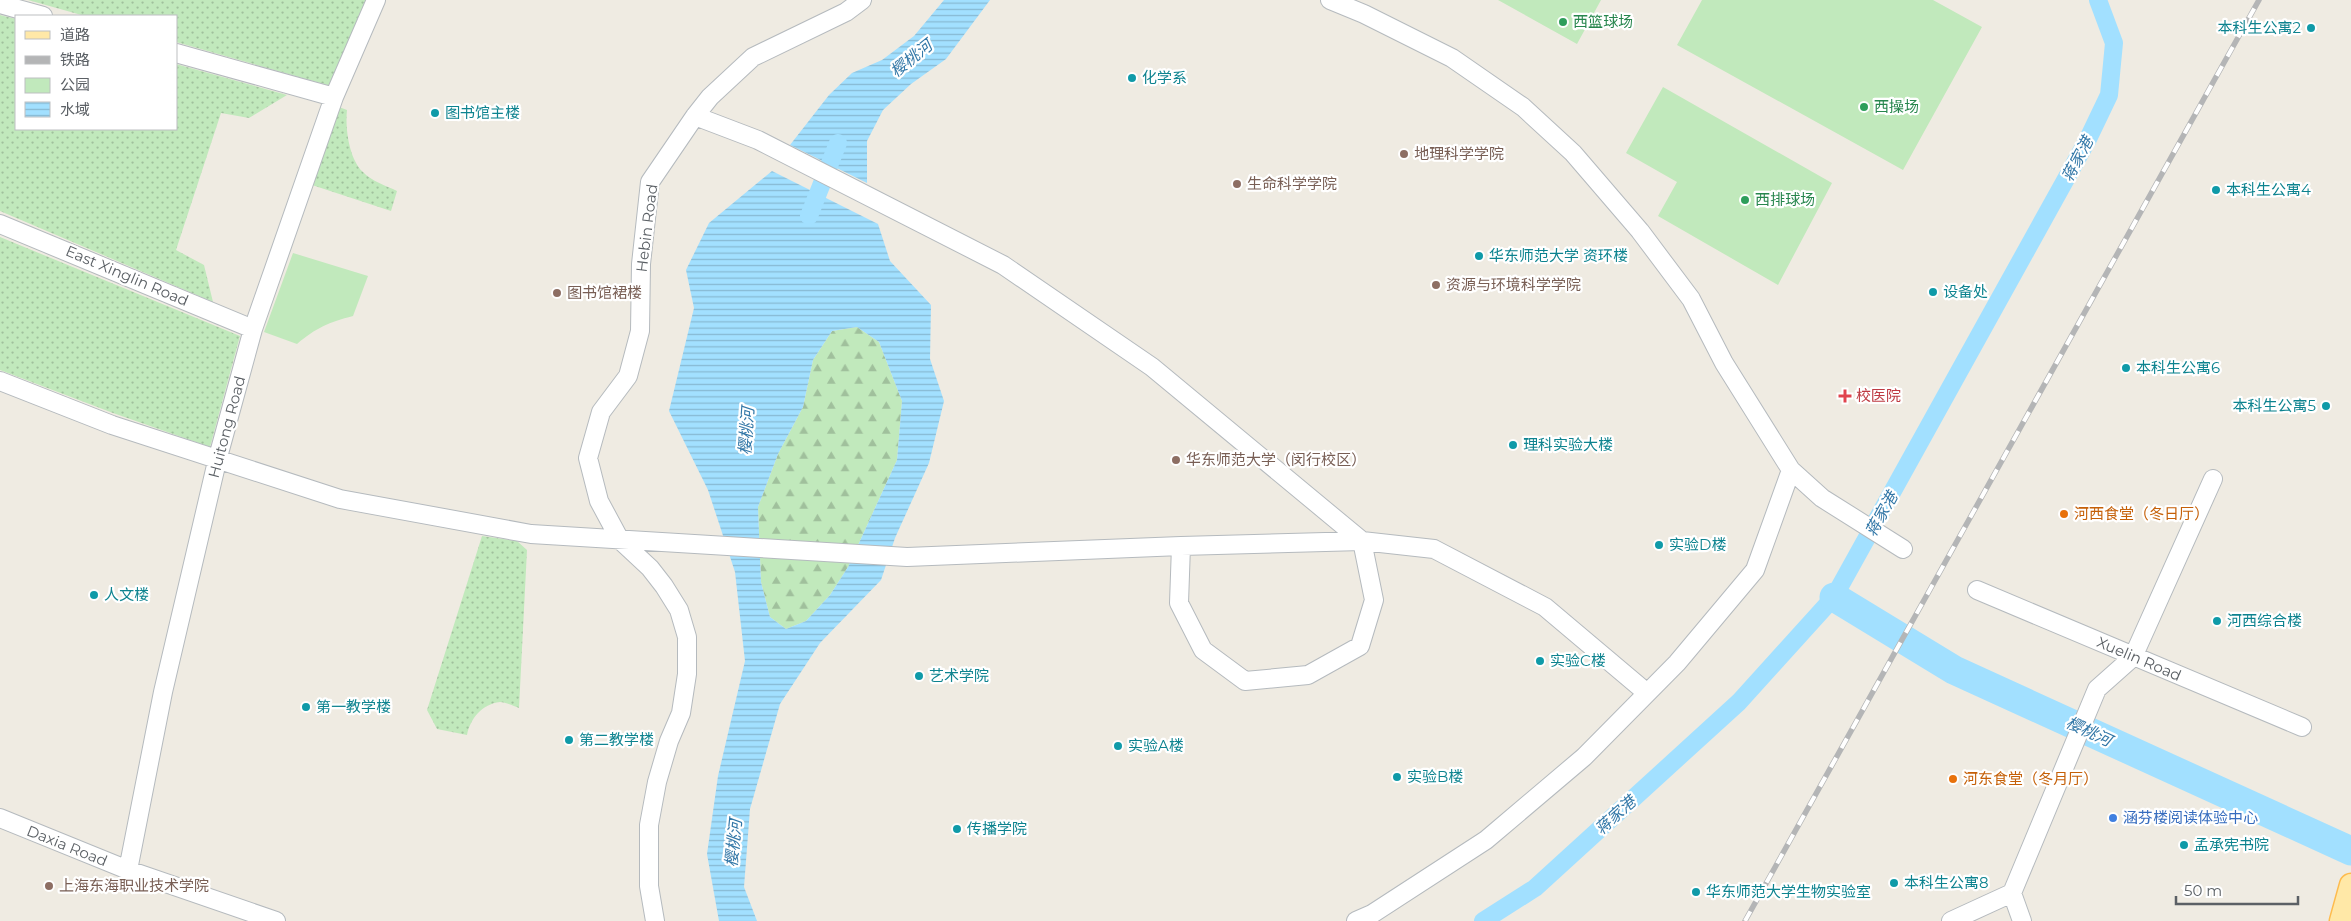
<svg xmlns="http://www.w3.org/2000/svg" width="2351" height="921" viewBox="0 0 2351 921" font-family="Montserrat,'Noto Sans SC',sans-serif">
  <style>
    .grass { fill: url(#grass-dots) }
    .forest { fill: url(#forest-firs) }
    .park { fill: #c1e9bc }
    .water { fill: url(#water-rules); fill-rule: evenodd }
    .lines { fill: none; stroke-linecap: round; stroke-linejoin: round }
    .canal { stroke: #a2e0ff; stroke-width: 18 }
    .river { stroke: #a2e0ff; stroke-width: 29 }
    .minor-casing { stroke: #b5babe; stroke-width: 20 }
    .major-casing { stroke: #febb4d; stroke-width: 25 }
    .minor { stroke: #fff; stroke-width: 18 }
    .major { stroke: #ffe8a7; stroke-width: 22 }
    .rail-casing { stroke: #b4b5b6; stroke-width: 5.5 }
    .rail { stroke: #fff; stroke-width: 4; stroke-dasharray: 11; stroke-linecap: butt }
    .leisure-dot { fill: #2e9e5b; stroke: #fff; stroke-width: 2 }
    .culture-dot { fill: #0f9aa8; stroke: #fff; stroke-width: 2 }
    .education-dot { fill: #8d6e63; stroke: #fff; stroke-width: 2 }
    .health-dot { fill: #e0444e; stroke: #fff; stroke-width: 2 }
    .food-dot { fill: #e8710a; stroke: #fff; stroke-width: 2 }
    .shop-dot { fill: #3f7fe0; stroke: #fff; stroke-width: 2 }
    .labels { text-anchor: middle; stroke-width: 4.5; stroke-linejoin: round; paint-order: stroke }
    .leisure-label { font-size: 15px; fill: #27864d; stroke: #fff; text-anchor: start }
    .culture-label { font-size: 15px; fill: #0d838f; stroke: #fff; text-anchor: start }
    .education-label { font-size: 15px; fill: #785e54; stroke: #fff; text-anchor: start }
    .street-label { font-size: 15px; fill: #5b6065; stroke: #fff }
    .health-label { font-size: 15px; fill: #be3a42; stroke: #fff; text-anchor: start }
    .food-label { font-size: 15px; fill: #c56008; stroke: #fff; text-anchor: start }
    .shop-label { font-size: 15px; fill: #366cbe; stroke: #fff; text-anchor: start }
    .water-label { font-size: 16px; font-style: italic; fill: #3277a7; stroke: #fff }
  </style>
  <defs>
    <pattern id="grass-dots" width="8" height="8" patternUnits="userSpaceOnUse" patternTransform="scale(1.25)"><rect width="8" height="8" fill="#c1e9bc"/><path d="M2 2h.1M6 6h.1" fill="none" stroke="#a0c09c" stroke-width="1.8" stroke-linecap="round"/></pattern>
    <pattern id="forest-firs" width="22" height="20" patternUnits="userSpaceOnUse" patternTransform="scale(1.25)"><rect width="22" height="20" fill="#c1e9bc"/><path d="M5 1l3.5 6h-7zM16 11l3.5 6h-7z" fill="#a0c09c"/></pattern>
    <pattern id="water-rules" width="6" height="5" patternUnits="userSpaceOnUse" patternTransform="scale(1.25)"><rect width="6" height="5" fill="#a2e0ff"/><path d="M0 2.5h6" fill="none" stroke="#87b9d2"/></pattern>
  </defs>
  <rect width="100%" height="100%" fill="#efebe2"/>
  <path class="grass" d="M28,0H368L331,86L176,42V16H85Z
    M0,15L16,19V129H176V64L287,95L249,118L221,113L176,250L204,265L213,302L0,211Z
    M339,107L347,110C345,128 349,159 363,172C371,181 387,186 397,191L391,211L312,185Z
    M0,237L240,336L210,447L113,413L0,370Z
    M482,536L517,541L527,550L519,708C514,706 505,702 500,702C482,704 470,719 467,735L437,729L427,710Z"/>
  <path class="forest" d="M857,327L879,342L902,401L897,460L848,567L830,595L806,621L786,629L770,617L761,582L758,507L778,454L803,407L813,360L832,331Z"/>
  <path class="park" d="M1498,0H1601L1577,44Z
    M1702,0H1933L1982,27L1903,170L1677,45Z
    M1663,87L1832,183L1778,285L1658,216L1677,182L1626,153Z
    M293,253L368,276L353,316C329,322 316,328 297,344L264,332Z"/>
  <path class="water" d="M944,0H990L946,59L911,84L883,110L867,141V183L790,145L829,95L852,73L882,60L914,36Z
    M772,171L878,224L890,261L931,305L930,359L944,401L929,463L895,538L881,580L820,643L780,704L750,809L744,887L757,921H719L707,854L718,776L745,661L735,572L708,490L669,411L694,308L686,270L709,223ZM857,327L879,342L902,401L897,460L848,567L830,595L806,621L786,629L770,617L761,582L758,507L778,454L803,407L813,360L832,331Z"/>
  <g class="lines">
    <path class="canal" d="M809,216L838,143
      M1483,921L1535,888L1739,702L1834,597L2087,141L2109,95L2114,43L2098,0"/>
    <path class="river" d="M1834,597L1954,670L2351,851"/>
    <g class="minor-casing">
      <path id="minor" d="M1330,0L1364,14L1452,58L1523,107L1573,153L1640,231L1691,299L1724,363L1791,470L1822,498L1903,549
        M0,4L43,16
        M176,53L334,97
        M0,224L253,329
        M0,381L112,425L340,499L531,534L907,557L1181,546L1179,603L1203,650L1245,681L1308,675L1360,646L1374,600L1362,541L1152,367L1003,265L758,140L695,116
        M1181,546L1362,541L1434,549L1545,607L1647,693
        M1977,590L2302,727
        M0,818L128,870L276,921
        M128,870L163,692L218,457L253,329L334,97L376,0
        M2012,893L2022,921
        M655,921L649,886V825L657,782L669,741L681,713L687,674V637L679,610L664,586L650,568L620,540L599,501L588,458L601,412L628,376L640,331L641,264L650,182L695,116L710,97L753,57L846,12L862,0
        M1356,921L1372,914L1486,840L1584,757L1677,663L1755,570L1791,470
        M1951,921L2012,893L2097,689L2133,657L2213,479"/>
    </g>
    <g class="major-casing">
      <path id="major" d="M2341,921L2351,885"/>
    </g>
    <use href="#minor" class="minor"/>
    <use href="#major" class="major"/>
    <g class="rail-casing">
      <path id="rail" d="M1745,921L2259,0"/>
    </g>
    <use href="#rail" class="rail"/>
  </g>
  <g class="leisure-dot">
    <circle cx="1563" cy="22" r="5"/>
    <circle cx="1864" cy="107" r="5"/>
    <circle cx="1745" cy="200" r="5"/>
  </g>
  <g class="culture-dot">
    <circle cx="2311" cy="28" r="5"/>
    <circle cx="1132" cy="78" r="5"/>
    <circle cx="435" cy="113" r="5"/>
    <circle cx="2216" cy="190" r="5"/>
    <circle cx="1479" cy="256" r="5"/>
    <circle cx="1933" cy="292" r="5"/>
    <circle cx="2126" cy="368" r="5"/>
    <circle cx="2326" cy="406" r="5"/>
    <circle cx="1513" cy="445" r="5"/>
    <circle cx="1659" cy="545" r="5"/>
    <circle cx="94" cy="595" r="5"/>
    <circle cx="2217" cy="621" r="5"/>
    <circle cx="1540" cy="661" r="5"/>
    <circle cx="919" cy="676" r="5"/>
    <circle cx="306" cy="707" r="5"/>
    <circle cx="569" cy="740" r="5"/>
    <circle cx="1118" cy="746" r="5"/>
    <circle cx="1397" cy="777" r="5"/>
    <circle cx="957" cy="829" r="5"/>
    <circle cx="2184" cy="845" r="5"/>
    <circle cx="1894" cy="883" r="5"/>
    <circle cx="1696" cy="892" r="5"/>
  </g>
  <g class="education-dot">
    <circle cx="1404" cy="154" r="5"/>
    <circle cx="1237" cy="184" r="5"/>
    <circle cx="1436" cy="285" r="5"/>
    <circle cx="557" cy="293" r="5"/>
    <circle cx="1176" cy="460" r="5"/>
    <circle cx="49" cy="886" r="5"/>
  </g>
  <path class="health-dot" d="M1842.5 388.5h5v5h5v5h-5v5h-5v-5h-5v-5h5z"/>
  <g class="food-dot">
    <circle cx="2064" cy="514" r="5"/>
    <circle cx="1953" cy="779" r="5"/>
  </g>
  <circle class="shop-dot" cx="2113" cy="818" r="5"/>
  <g class="labels">
    <g class="leisure-label">
      <text x="1573" y="27">西篮球场</text>
      <text x="1874" y="112">西操场</text>
      <text x="1755" y="205">西排球场</text>
    </g>
    <g class="culture-label">
      <text x="2301" y="33" text-anchor="end">本科生公寓2</text>
      <text x="1142" y="83">化学系</text>
      <text x="445" y="118">图书馆主楼</text>
      <text x="2226" y="195">本科生公寓4</text>
      <text x="1489" y="261">华东师范大学 资环楼</text>
      <text x="1943" y="297">设备处</text>
      <text x="2136" y="373">本科生公寓6</text>
      <text x="2316" y="411" text-anchor="end">本科生公寓5</text>
      <text x="1523" y="450">理科实验大楼</text>
      <text x="1669" y="550">实验D楼</text>
      <text x="104" y="600">人文楼</text>
      <text x="2227" y="626">河西综合楼</text>
      <text x="1550" y="666">实验C楼</text>
      <text x="929" y="681">艺术学院</text>
      <text x="316" y="712">第一教学楼</text>
      <text x="579" y="745">第二教学楼</text>
      <text x="1128" y="751">实验A楼</text>
      <text x="1407" y="782">实验B楼</text>
      <text x="967" y="834">传播学院</text>
      <text x="2194" y="850">孟承宪书院</text>
      <text x="1904" y="888">本科生公寓8</text>
      <text x="1706" y="897">华东师范大学生物实验室</text>
    </g>
    <g class="education-label">
      <text x="1414" y="159">地理科学学院</text>
      <text x="1247" y="189">生命科学学院</text>
      <text x="1446" y="290">资源与环境科学学院</text>
      <text x="567" y="298">图书馆裙楼</text>
      <text x="1186" y="465">华东师范大学（闵行校区）</text>
      <text x="59" y="891">上海东海职业技术学院</text>
    </g>
    <g class="street-label">
      <text transform="translate(647 228) rotate(-83)" y="5">Hebin Road</text>
      <text transform="translate(127 276) rotate(23)" y="5">East Xinglin Road</text>
      <text transform="translate(227 427) rotate(-75)" y="5">Huitong Road</text>
      <text transform="translate(2139 659) rotate(23)" y="5">Xuelin Road</text>
      <text transform="translate(67 846) rotate(22)" y="5">Daxia Road</text>
    </g>
    <g class="health-label">
      <text x="1856" y="401">校医院</text>
    </g>
    <g class="food-label">
      <text x="2074" y="519">河西食堂（冬日厅）</text>
      <text x="1963" y="784">河东食堂（冬月厅）</text>
    </g>
    <g class="shop-label">
      <text x="2123" y="823">涵芬楼阅读体验中心</text>
    </g>
    <g class="water-label">
      <text transform="translate(911 58) rotate(-39)" y="6">樱桃河</text>
      <text transform="translate(2077 159) rotate(-62)" y="6">蒋家港</text>
      <text transform="translate(746 431) rotate(-86)" y="6">樱桃河</text>
      <text transform="translate(1881 514) rotate(-61)" y="6">蒋家港</text>
      <text transform="translate(2089 731) rotate(25)" y="6">樱桃河</text>
      <text transform="translate(1615 815) rotate(-42)" y="6">蒋家港</text>
      <text transform="translate(733 843) rotate(-84)" y="6">樱桃河</text>
    </g>
  </g>
  <rect x="15" y="15" width="162" height="115" fill="#ffffff" stroke="#bdbfc1"/>
  <rect x="25" y="31" width="25" height="8" fill="#ffe8a7" stroke="#bdbfc1"/>
  <text x="60" y="40" font-size="15" fill="#5b6065">道路</text>
  <rect x="25" y="56" width="25" height="8" fill="#b4b5b6" stroke="#bdbfc1"/>
  <text x="60" y="65" font-size="15" fill="#5b6065">铁路</text>
  <rect x="25" y="78" width="25" height="15" fill="#c1e9bc" stroke="#bdbfc1"/>
  <text x="60" y="90" font-size="15" fill="#5b6065">公园</text>
  <rect x="25" y="102" width="25" height="15" fill="url(#water-rules)" stroke="#bdbfc1"/>
  <text x="60" y="115" font-size="15" fill="#5b6065">水域</text>
  <path d="M2176 896v8h122v-8" fill="none" stroke="#5b6065" stroke-width="2.5"/>
  <text x="2184" y="896" font-size="15" fill="#5b6065" stroke="#ffffff" stroke-width="4" paint-order="stroke">50 m</text>
</svg>
